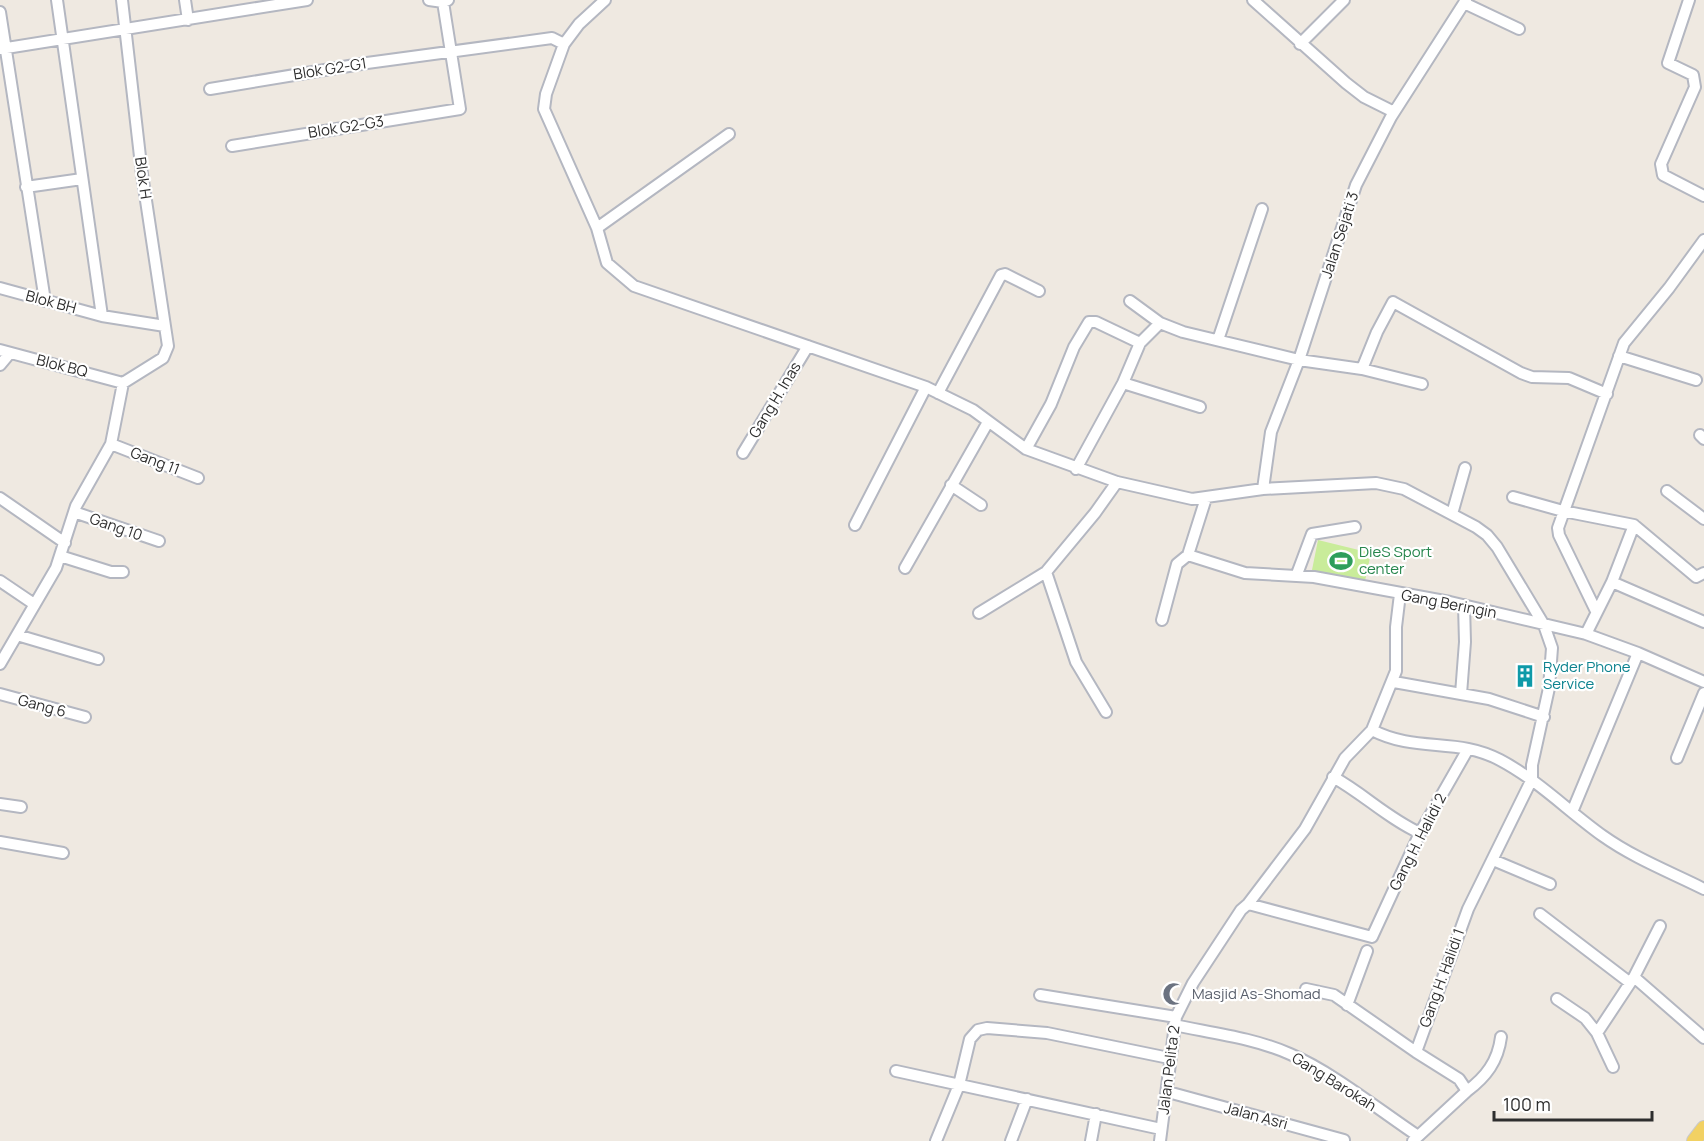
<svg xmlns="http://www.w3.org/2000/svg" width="1704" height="1141" viewBox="0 0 1704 1141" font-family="Manrope,sans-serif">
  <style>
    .pitch { fill: #c9ec9a }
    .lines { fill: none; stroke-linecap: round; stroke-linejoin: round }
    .minor-casing { stroke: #b4b7c1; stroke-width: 14 }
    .major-casing { stroke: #c9c9c9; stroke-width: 16 }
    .minor { stroke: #fff; stroke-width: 10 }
    .major { stroke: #f2d163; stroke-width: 14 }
    .labels { text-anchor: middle; stroke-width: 4.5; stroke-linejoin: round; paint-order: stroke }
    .street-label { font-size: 15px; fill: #2e2e2e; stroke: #fff }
    .leisure-label { font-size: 15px; fill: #27864d; stroke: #fff; text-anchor: start }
    .culture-label { font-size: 15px; fill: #0d838f; stroke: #fff; text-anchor: start }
    .worship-label { font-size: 15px; fill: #5b616d; stroke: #fff; text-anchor: start }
  </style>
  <rect width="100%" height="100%" fill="#efe9e1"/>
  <path class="pitch" d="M1318,540L1371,553L1365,581L1312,570Z"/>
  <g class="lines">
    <g class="minor-casing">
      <path id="minor" d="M57,0L102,316
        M122,0L142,174L168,346L163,358L123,383
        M185,0L188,20
        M429,0L443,2L448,0
        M605,0L579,24L564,44L546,94L544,109L597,228L607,263L634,286L926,387L973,410L1026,449L1117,482L1192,499L1263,489L1376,483L1404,489L1476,527L1487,535L1497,547L1544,625L1552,648L1549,688L1532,765V779L1468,909L1416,1052L1459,1079L1467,1091L1413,1141
        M1253,0L1346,83L1364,97L1394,112
        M1689,0L1668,63L1693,75L1695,87L1661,164L1663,175L1704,196
        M1464,3L1519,29
        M0,12L45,301
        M1300,44L1344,0
        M0,49L307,0
        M210,89L367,63L552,38L564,44
        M232,146L460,109L443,2
        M26,187L82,179
        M597,228L729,134
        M0,288L102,316L165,326
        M1130,301L1160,323L1183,332L1299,360L1362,369L1422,384
        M1218,340L1262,209
        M0,350L123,383
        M1619,356L1696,380
        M0,365L10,353
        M1362,369L1377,332L1393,302L1521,373L1532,377L1569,378L1607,394
        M1123,383L1200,407
        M938,393L1001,275L1005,274L1039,291
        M1700,435L1704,439
        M111,444L198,478
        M1026,449L1051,404L1074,347L1089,322H1096L1140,343
        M743,453L808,346
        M1076,469L1123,383L1140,343L1160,323
        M951,485L981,505
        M1263,489L1271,432L1299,360L1356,185L1391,117L1466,0
        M1667,491L1704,519
        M1513,497L1563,511L1634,525L1696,577L1704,573
        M0,498L65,543
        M74,512L159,541
        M1452,514L1465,468
        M855,525L926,387
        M1188,555L1245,573L1314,577L1450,602L1586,634L1638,653L1704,682
        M60,556L111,572H123
        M905,568L988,422
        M1046,572L1076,662L1106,712
        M1297,574L1312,534L1355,527
        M0,581L34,604
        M1612,582L1704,622
        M1596,611L1559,535L1558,528L1624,343L1669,288L1704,240
        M979,613L1046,572L1095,513L1117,482
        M1162,620L1177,564L1188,555L1206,498
        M1586,634L1612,582L1634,525
        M17,635L98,659
        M0,664L56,568L76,506L111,444L123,383
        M1394,682L1489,699L1544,717
        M0,694L85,717
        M1461,694L1465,642L1464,605
        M1372,730C1416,753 1457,737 1500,760C1538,780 1568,811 1603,836C1634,858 1670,872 1704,889
        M1677,758L1704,693
        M1333,777C1364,794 1387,818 1420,833
        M0,804L21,807
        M1572,812L1638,653
        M0,842L63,853
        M1493,860L1550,884
        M1248,904L1305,829L1345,758L1372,730L1396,671V627L1400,594
        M1540,914L1629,982
        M1634,977L1704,1038
        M1306,989L1334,995L1416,1052
        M1040,995L1176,1017
        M1557,999L1585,1018L1597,1033L1634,977L1660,926
        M1347,1005L1367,951
        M1174,1025C1212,1033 1254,1038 1290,1054C1332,1072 1379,1110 1418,1136
        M1597,1033L1613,1067
        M896,1071L1161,1129
        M1467,1091C1486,1077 1498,1061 1501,1037
        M1168,1092L1344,1140
        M936,1141L959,1085L970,1039L978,1030L987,1028L1047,1033L1169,1058
        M1011,1141L1027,1099
        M1091,1141L1096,1114
        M1160,1141L1176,1017L1193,983L1241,910L1248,904L1252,905L1372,937L1420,833L1468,749"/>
    </g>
    <g class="major-casing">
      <path id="major" d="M1694,1141L1704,1128"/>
    </g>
    <use href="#minor" class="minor"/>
    <use href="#major" class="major"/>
  </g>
  <defs>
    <g id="stadium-bare" transform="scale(1.8)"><path d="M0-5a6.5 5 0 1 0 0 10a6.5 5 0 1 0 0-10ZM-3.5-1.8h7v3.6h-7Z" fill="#2e9e5b" stroke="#fff" stroke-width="2.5" paint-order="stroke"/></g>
    <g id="building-bare" transform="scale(1.8)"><path d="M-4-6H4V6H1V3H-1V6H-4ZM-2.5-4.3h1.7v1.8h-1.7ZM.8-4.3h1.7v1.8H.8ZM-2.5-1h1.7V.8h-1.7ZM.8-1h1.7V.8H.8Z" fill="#0f9aa8" stroke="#fff" stroke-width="2.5" paint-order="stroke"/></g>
    <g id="mosque-bare" transform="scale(1.8)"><path d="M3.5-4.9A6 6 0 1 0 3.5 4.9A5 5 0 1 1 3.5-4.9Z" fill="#6b7280" stroke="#fff" stroke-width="2.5" paint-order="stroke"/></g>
  </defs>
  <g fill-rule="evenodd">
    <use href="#stadium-bare" x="1341" y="561"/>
    <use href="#building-bare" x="1525" y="676"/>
    <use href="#mosque-bare" x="1174" y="994"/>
  </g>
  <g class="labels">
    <g class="street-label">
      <text transform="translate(330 69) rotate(-9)" y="5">Blok G2-G1</text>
      <text transform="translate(346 127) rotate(-9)" y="5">Blok G2-G3</text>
      <text transform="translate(143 178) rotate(82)" y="5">Blok H</text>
      <text transform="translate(1340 235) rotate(-72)" y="5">Jalan Sejati 3</text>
      <text transform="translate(51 302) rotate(15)" y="5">Blok BH</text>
      <text transform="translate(62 366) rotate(14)" y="5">Blok BQ</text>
      <text transform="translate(775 400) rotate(-59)" y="5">Gang H. Inas</text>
      <text transform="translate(155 461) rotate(21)" y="5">Gang 11</text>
      <text transform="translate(116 527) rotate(19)" y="5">Gang 10</text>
      <text transform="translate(1449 604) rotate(11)" y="5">Gang Beringin</text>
      <text transform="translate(42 706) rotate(15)" y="5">Gang 6</text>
      <text transform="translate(1418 842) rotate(-63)" y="5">Gang H. Halidi 2</text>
      <text transform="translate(1442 978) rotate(-70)" y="5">Gang H. Halidi 1</text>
      <text transform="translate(1169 1070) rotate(-83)" y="5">Jalan Pelita 2</text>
      <text transform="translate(1334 1082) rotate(32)" y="5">Gang Barokah</text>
      <text transform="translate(1256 1116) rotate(15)" y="5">Jalan Asri</text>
    </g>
    <g class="leisure-label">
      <text x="1359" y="557">DieS Sport<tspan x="1359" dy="17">center</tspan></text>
    </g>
    <g class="culture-label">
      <text x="1543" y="672">Ryder Phone<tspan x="1543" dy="17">Service</tspan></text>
    </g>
    <g class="worship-label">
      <text x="1192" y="999">Masjid As-Shomad</text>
    </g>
  </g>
  <path d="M1494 1111v9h158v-9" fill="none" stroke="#2e2e2e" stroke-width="3"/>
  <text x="1503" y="1111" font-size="18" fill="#2e2e2e" stroke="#ffffff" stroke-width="4.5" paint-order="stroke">100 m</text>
</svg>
